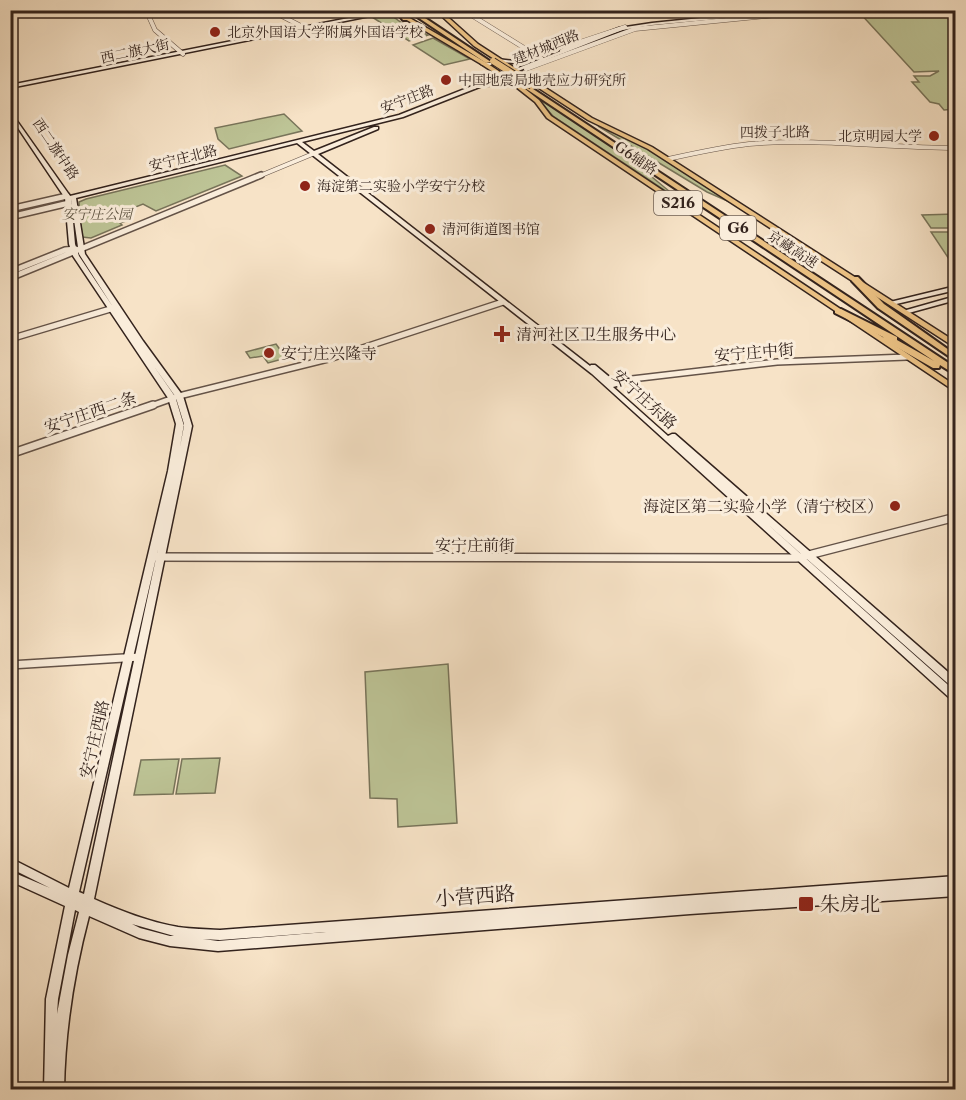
<svg xmlns="http://www.w3.org/2000/svg" width="966" height="1100" viewBox="0 0 966 1100" font-family="'Libre Caslon Text','Noto Serif SC',serif">
  <style>
    .green { fill: #bdc496; stroke: #78745a; stroke-width: 1.5 }
    .lines { fill: none; stroke-linecap: round; stroke-linejoin: round }
    .secondary-tunnel { stroke: #d0bda5; stroke-width: 6; stroke-dasharray: 6 3; stroke-linecap: butt }
    .tertiary-far2-casing { stroke: #645348; stroke-width: 5 }
    .tertiary-far1-casing { stroke: #645348; stroke-width: 8 }
    .tertiary-casing { stroke: #645348; stroke-width: 10 }
    .secondary-casing { stroke: #33231d; stroke-width: 3 }
    .primary-casing { stroke: #33231d; stroke-width: 3 }
    .motorway-casing { stroke: #33231d; stroke-width: 4 }
    .tertiary-far2 { stroke: #faeddb; stroke-width: 4 }
    .tertiary-far1 { stroke: #faeddb; stroke-width: 5 }
    .tertiary { stroke: #faeddb; stroke-width: 7 }
    .secondary { fill: #faeddb; fill-rule: evenodd }
    .primary { fill: #ecc284; fill-rule: evenodd }
    .motorway { fill: #ecc284; fill-rule: evenodd }
    .motorway-bridge-casing { stroke: #33231d; stroke-width: 8; stroke-linecap: butt }
    .motorway-bridge { stroke: #ecc284; stroke-width: 6 }
    .poi-dot { fill: #8f2418; stroke: #faeddb; stroke-width: 2 }
    .labels { text-anchor: middle; stroke-width: 6; stroke-linejoin: round; paint-order: stroke }
    .far-poi-label { font-size: 14px; fill: #33231d; stroke: #faeddb; text-anchor: start }
    .far-street-label { font-size: 14px; fill: #33231d; stroke: #faeddb }
    .far-park-label { font-size: 14px; font-style: italic; fill: #5c5341; stroke: #faeddb }
    .shield { fill: #faeddb; stroke: #6f6056; stroke-width: 1.5 }
    .shield-label { font-size: 15px; font-weight: bold; fill: #33231d }
    .poi-label { font-size: 16px; fill: #33231d; stroke: #faeddb; text-anchor: start }
    .street-label { font-size: 16px; fill: #33231d; stroke: #faeddb }
    .near-street-label { font-size: 20px; fill: #33231d; stroke: #faeddb }
    .near-poi-label { font-size: 20px; fill: #33231d; stroke: #faeddb; text-anchor: start }
  </style>
  <rect width="100%" height="100%" fill="#f7e3c7"/>
  <filter id="stains"><feTurbulence type="fractalNoise" baseFrequency=".00333" numOctaves="4"/><feColorMatrix values="0 0 0 0 .2 0 0 0 0 .09 0 0 0 0 .02 0 0 0 .5 -.17"/></filter>
  <radialGradient id="worn" r=".72"><stop offset=".6" stop-color="#630" stop-opacity="0"/><stop offset="1" stop-color="#630" stop-opacity=".3"/></radialGradient>
  <path class="green" d="M858,11H955V109L944,110L939,104L930,102L912,82H919L914,76H930L939,71L914,72Z
    M388,13L402,23L428,35L409,41L372,17Z
    M433,38L470,59L444,65L413,45Z
    M534,95L623,153L681,201L553,116Z
    M284,114L302,131L229,149L218,139L215,128Z
    M598,126L647,147L739,206L707,192Z
    M225,165L242,176L156,211L143,204L115,215L126,221L120,223L122,225L91,238L82,237L79,202L86,199Z
    M955,214V228H931L922,215Z
    M931,232H955V268Z
    M276,344L286,358L268,363L263,356L250,358L246,352Z
    M448,664L457,823L398,827L397,799L370,798L365,672Z
    M220,758L215,793L176,794L182,759Z
    M179,759L173,794L134,795L141,760Z"/>
  <g class="lines">
    <path class="secondary-tunnel" d="M10,214L69,200"/>
    <g class="tertiary-far2-casing">
      <path id="tertiary-far2" d="M146,10L155,30L183,54
        M270,10L303,27
        M463,10L542,59
        M562,51L577,43L625,27
        M526,69L635,29L826,10
        M668,159C695,153 722,147 749,144C818,138 887,148 956,148
        M257,177L315,153"/>
    </g>
    <g class="tertiary-far1-casing">
      <path id="tertiary-far1" d="M10,209L67,196
        M10,217L69,203
        M10,272L65,250L76,249
        M10,278L261,175
        M10,339L117,307
        M606,382L777,362L907,357
        M148,407L179,396L332,358L503,302"/>
    </g>
    <g class="tertiary-casing">
      <path id="tertiary" d="M10,454L153,405
        M156,557L797,558L956,517
        M10,665L140,657"/>
    </g>
    <g class="secondary-casing">
      <path id="secondary" d="M54,10H80L10,16V14Z
        M389,10L395,11L10,88V85Z
        M778,10H814L652,25L622,30L488,83H503L516,85V83C520,80 530,79 534,82L532,83L520,84V88L503,85L482,86L403,117L302,142L314,151L374,127H378V129L318,154L590,366L591,365H595L619,385L617,386L613,387L668,436L672,434H675L956,679V688H953L765,522L956,692V702L953,701L592,374L297,143L76,198L85,254L143,341L183,396L192,426L94,899C121,911 149,922 178,927C192,929 206,929 220,930L956,876V886L908,889L956,886V896L690,914L218,951L170,946L139,938L89,916C74,973 65,1030 64,1090H44L46,999L65,906L10,881V871L50,888L10,868V858L69,888L168,471L176,424L168,398L73,256L69,244L65,198L10,116V111L70,196L399,115L619,28L652,23ZM71,199L79,254L113,307L79,256L75,244ZM153,365L175,396L184,426L180,447L184,424L176,398ZM158,549L84,894L79,892ZM75,910L79,912L68,955L57,1014L58,999ZM132,924L174,936H170L140,928ZM326,932L218,941L203,939L220,940Z
        M497,59L525,62L527,63L525,64L501,62L497,65H483L481,64L483,63H495Z
        M956,286V290L892,305L889,303L890,302Z
        M956,296V300L905,314L902,312L903,311Z"/>
    </g>
    <g class="primary-casing">
      <path id="primary" d="M390,10H396L485,62L520,85L539,100L551,116L956,386V392L547,118L535,102L516,87L481,64Z
        M435,10H440L478,44L592,118L652,147L956,342V348L648,149L588,120L474,46Z"/>
    </g>
    <g class="motorway-casing">
      <path id="motorway" d="M395,10H400L408,19L407,20H403Z
        M407,10H413L491,62L486,63Z
        M432,10H439L443,13L440,15Z
        M527,85L956,368V375L940,365L939,368H933L884,340L883,337L835,313V309H841L897,337V340L934,361L525,88V86Z
        M852,277H858L884,304L956,355V361L878,308L852,281Z"/>
    </g>
    <use href="#tertiary-far2" class="tertiary-far2"/>
    <use href="#tertiary-far1" class="tertiary-far1"/>
    <use href="#tertiary" class="tertiary"/>
    <use href="#secondary" class="secondary"/>
    <use href="#primary" class="primary"/>
    <use href="#motorway" class="motorway"/>
    <g class="motorway-bridge-casing">
      <path id="motorway-bridge" d="M493,61L532,86"/>
    </g>
    <use href="#motorway-bridge" class="motorway-bridge"/>
  </g>
  <g class="poi-dot">
    <circle cx="215" cy="32" r="6"/>
    <circle cx="446" cy="80" r="6"/>
    <circle cx="934" cy="136" r="6"/>
    <circle cx="305" cy="186" r="6"/>
    <circle cx="430" cy="229" r="6"/>
    <path d="M499 325h6v6h6v6h-6v6h-6v-6h-6v-6h6z"/>
    <circle cx="269" cy="353" r="6"/>
    <circle cx="895" cy="506" r="6"/>
    <rect x="798" y="896" width="16" height="16" rx="3"/>
  </g>
  <g class="labels">
    <g class="far-poi-label">
      <text x="227" y="37">北京外国语大学附属外国语学校</text>
      <text x="458" y="85">中国地震局地壳应力研究所</text>
      <text x="922" y="141" text-anchor="end">北京明园大学</text>
      <text x="317" y="191">海淀第二实验小学安宁分校</text>
      <text x="442" y="234">清河街道图书馆</text>
    </g>
    <g class="far-street-label">
      <text transform="translate(546 47) rotate(-22)" y="5">建材城西路</text>
      <text transform="translate(135 51) rotate(-12)" y="5">西二旗大街</text>
      <text transform="translate(407 99) rotate(-21)" y="5">安宁庄路</text>
      <text transform="translate(775 132) rotate(-1)" y="5">四拨子北路</text>
      <text transform="translate(56 149) rotate(56)" y="5">西二旗中路</text>
      <text transform="translate(183 158) rotate(-14)" y="5">安宁庄北路</text>
      <text transform="translate(636 158) rotate(34)" y="5">G6辅路</text>
      <text transform="translate(793 249) rotate(33)" y="5">京藏高速</text>
    </g>
    <g class="far-park-label">
      <text x="97" y="219">安宁庄公园</text>
    </g>
    <g class="shield">
      <rect x="654" y="191" width="48" height="24" rx="4.5"/>
      <rect x="720" y="216" width="36" height="24" rx="4.5"/>
    </g>
    <g class="shield-label">
      <text x="678" y="208">S216</text>
      <text x="738" y="233">G6</text>
    </g>
    <g class="poi-label">
      <text x="516" y="340">清河社区卫生服务中心</text>
      <text x="281" y="359">安宁庄兴隆寺</text>
      <text x="883" y="512" text-anchor="end">海淀区第二实验小学（清宁校区）</text>
    </g>
    <g class="street-label">
      <text transform="translate(754 352) rotate(-5)" y="6">安宁庄中街</text>
      <text transform="translate(645 399) rotate(42)" y="6">安宁庄东路</text>
      <text transform="translate(90 412) rotate(-19)" y="6">安宁庄西二条</text>
      <text x="475" y="551">安宁庄前街</text>
      <text transform="translate(94 739) rotate(-77)" y="6">安宁庄西路</text>
    </g>
    <g class="near-street-label">
      <text transform="translate(475 896) rotate(-4)" y="7">小营西路</text>
    </g>
    <g class="near-poi-label">
      <text x="820" y="911">朱房北</text>
    </g>
  </g>
  <rect width="966" height="1100" fill="none" stroke="#f7e3c7" stroke-width="36"/>
  <rect x="12" y="12" width="942" height="1076" fill="none" stroke="#33231d" stroke-width="3"/>
  <rect x="18" y="18" width="930" height="1064" fill="none" stroke="#33231d" stroke-width="1.5"/>
  <rect width="100%" height="100%" filter="url(#stains)"/>
  <rect width="100%" height="100%" fill="url(#worn)"/>
</svg>
